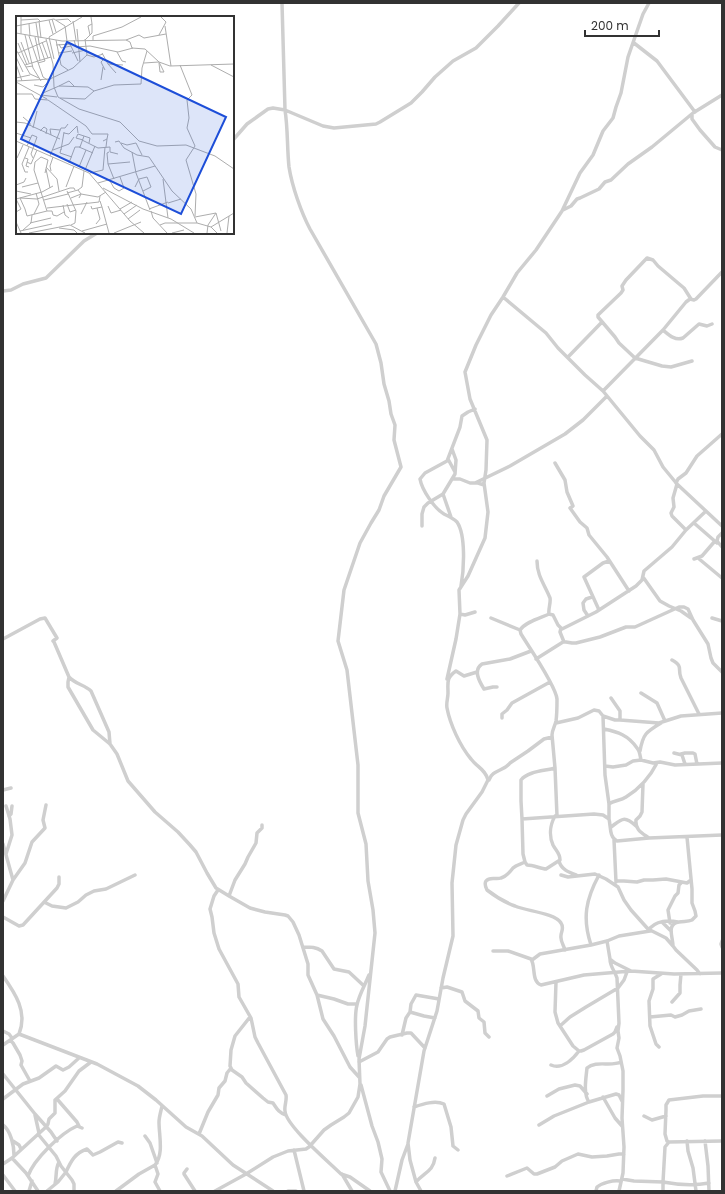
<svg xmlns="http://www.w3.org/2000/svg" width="725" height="1194" viewBox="0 0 725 1194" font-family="Poppins,sans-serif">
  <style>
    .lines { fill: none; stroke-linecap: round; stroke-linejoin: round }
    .minor { stroke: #cfcfcf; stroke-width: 3.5 }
    .inset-road { fill: none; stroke: #adadad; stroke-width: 1 }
    .view { fill: #1d4ed8; fill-opacity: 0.15; stroke: #1d4ed8; stroke-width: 2 }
    .inset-edge { fill: none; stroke: #323232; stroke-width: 2 }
  </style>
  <rect width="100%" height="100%" fill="#fff"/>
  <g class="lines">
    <path class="minor" d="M634,43L657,61L695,112
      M692,115V119L700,130L715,147L722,150
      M233,140L247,124L268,109L273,108L285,110L323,126L334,128L376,124L380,122L411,103L422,92L435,77L453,61L476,48L498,26L519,3
      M563,210L571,206L577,199L580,198L599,189L605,182L611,180L628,164L652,147L693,113L722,95
      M3,291L11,290L23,284L46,278L84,241L97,233
      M503,297L546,333L558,348L585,375L603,391L640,436L654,450L663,467L677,484L722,526
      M691,299L684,288L678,283L658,266L653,260L647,258L626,280L622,286L623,290L621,293L598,315V317L615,337L619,343L635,358L662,366L671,367L692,361
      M663,330C669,335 675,341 683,338L699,324L707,326L712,324
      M568,357L602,322
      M603,391L663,330L686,302L690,299L694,300L696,299L722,272
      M448,459L455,472
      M555,463L565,480L567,492L573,506L570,508L580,522L587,528L589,535L607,557L629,591
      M452,479H460L470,483H478L484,485
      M475,483L510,466L565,434L583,420L607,396
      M676,483L678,479L686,473L697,456L722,434
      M677,484L673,498L674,507L671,513L672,516L686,530
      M443,494L451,517
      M694,523L717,543
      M422,526V514L424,507L428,503L443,494L455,474L456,460L452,449
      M722,533L718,537L717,541L722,547
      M698,558L722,578
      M694,559L702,556L715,541
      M537,561C537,576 545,585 550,598C551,603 548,609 549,614C540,618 525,622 520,630L521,634C529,647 556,686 557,699C557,706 557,714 556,721C555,726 552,730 552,735L555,768L557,816
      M643,577L660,601L669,606L681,611L691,618
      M461,586C464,570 466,535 457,522C453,518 448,516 444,514C434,508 422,490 420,479L425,473L447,461L460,427L462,416L468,412L475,409
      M599,610L584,577L603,563L609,561
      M475,612L465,615L460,614L459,590L468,576L485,538L488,512L484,483L486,470L487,440L470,399L465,372L476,345L491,315L503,297L517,273L536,250L562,211L580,173L593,155L603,131L613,118L616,107L621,93L628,57L643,14L649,3
      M549,614L553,615L558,625L562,629L596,612L636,586L642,580L644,571L672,547L686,530L706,511
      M588,616L584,610L583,603L586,599L592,597
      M491,618L520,630
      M712,618L722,621
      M561,628L560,632L564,642
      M3,639L40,619L45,618L57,638L53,641L54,642L69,677L68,682V687L93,730L110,744L117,754L128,781L155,812L178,832L190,845L196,852L207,873L216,888L229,896L250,908L265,912L285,915L288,916L293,922L299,935L308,964V975L317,995L323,1019L334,1036L350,1067L359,1077
      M536,659L563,642H566L572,643H576L600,637L626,627H635L679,607H684L688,609L693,620L708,644L711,658L713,663L722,672
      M672,660C684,667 677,668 681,678L699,714
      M69,677C75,684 85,685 91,691L109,732L110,744
      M447,679L456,639L460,614
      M497,687H493L484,689C479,681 473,670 482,664L510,659L531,651
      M641,693L657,703L665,721
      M611,698L620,711V720
      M603,716L615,720H620L659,723L681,716L722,713
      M502,718V714L507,710L512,703L550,682
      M556,723L578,718L594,710L599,711L603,716L605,775L609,804V819
      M604,729C618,732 628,735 637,748C640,751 640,756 641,760
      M640,751C643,734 646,732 661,723
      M674,753L682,755L685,764
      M681,754L685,753H693L695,754L697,764
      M605,766L613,767L626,765L633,761L641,760L653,763L660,762L675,765L722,763
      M555,768C545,771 528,771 521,780V801L522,819L523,854L525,862L527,865C534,865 541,869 546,869L560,860C560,853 556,851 553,845C549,836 550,825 555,816
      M489,780C492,770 504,771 510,763L528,751L544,739L552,737
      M643,784L642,812L640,816L636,820C635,830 642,833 649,838
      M3,790L11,788
      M609,804C614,800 620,801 626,797C639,789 650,777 657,763
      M6,806L10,819L12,835L6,854
      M9,816L11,814L12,806
      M522,819L594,814L603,815L609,819C611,827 609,837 617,841L649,838L722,835
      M611,827C622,819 624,815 636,826
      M614,840L616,882
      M3,844L13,880L3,901
      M559,861C561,869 568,872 576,875
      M525,862C521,864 516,865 513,868C510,872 507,876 501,878C496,880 490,876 486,881C484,884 486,888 487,890C496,897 504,902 515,906C526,911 555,913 561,923C565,929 560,932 561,938C561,942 564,946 565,950
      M561,875L568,877L595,874L606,879L618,887L624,900L631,910L648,929L666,938L673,946L676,950L697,970L700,974
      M13,880L25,863L32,842L45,828L43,820L46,805
      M616,881H624L637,882L644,880H653L666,879L687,883L691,880
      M218,890L214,896L210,909L212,917L214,933L219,949L238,984L239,997L251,1018L255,1037L258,1043L286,1095C287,1101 284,1106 285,1111C286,1126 329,1162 341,1174L350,1177L370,1191
      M229,896L235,880L245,864L248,857L256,843L257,833L262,828V825
      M44,902L52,906L66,908L78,902L86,895L94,891L106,889L135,875
      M3,917L19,926L23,925L57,888L59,884V877
      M662,922L670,930
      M670,923L668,910L675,896L678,893L679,885L682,882
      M607,941L610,959L615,963L631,971
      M722,941L721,944L722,947
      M591,945C582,918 586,899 599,875
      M673,946C673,937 666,924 679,922C684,921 688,922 692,920L696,916L695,911L692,903V889L687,837
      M304,947C311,947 316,947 322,951L334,969L349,972L364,986
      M493,951H508L531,959C536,967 531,981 541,985L584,975L631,971L674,974L722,973
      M610,959C610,967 615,971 617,978L619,1023L618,1031L619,1038L617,1048L620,1056L623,1071V1090L622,1118L624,1147L623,1173L619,1191
      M532,960L540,954L591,945L607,941L619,936L650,931V928C657,921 668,920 678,922
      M3,976C15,993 28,1012 19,1034L3,1045
      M556,982L555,1012L558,1023L573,1046L579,1051H581L584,1050L613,1034L615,1032L617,1027
      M441,988L447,987L462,992L465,1001L478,1011L479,1018L484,1022L485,1033L489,1037
      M317,995L334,999L348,1004H357
      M672,1002L680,993V985L681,974
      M410,1012L411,1004L416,995L439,999
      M250,1017L235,1036L231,1050L230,1066L232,1070L242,1077L246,1083L263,1098L268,1102L273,1103C277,1109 279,1113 286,1115
      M650,1017L671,1015L675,1017L682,1015L689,1011L701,1009
      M560,1026L570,1017L586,1007L618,988L624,980L627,972
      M3,1031L9,1034L12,1038
      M19,1034L97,1064L138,1086L156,1100L186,1127L202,1136L233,1165L273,1191
      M402,1035L406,1018L410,1012L424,1016L435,1018
      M10,1040L13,1043L20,1055L22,1061L21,1065L30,1081
      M659,1047L656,1044L650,1026L649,1001L653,989V979L661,974
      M358,1056C356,1045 354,1016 357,1005C359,995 365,985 369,975
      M359,1062L378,1052L387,1039L390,1037L407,1033H411L425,1048
      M621,1062C611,1067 596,1060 587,1068C586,1078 583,1094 589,1102L616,1094L619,1095L622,1101
      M551,1065C562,1070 573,1059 579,1051
      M3,1074L35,1114L51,1132L57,1141
      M361,1085L372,1126L378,1142L382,1159L381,1172L390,1191
      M547,1096L559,1089L575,1085L580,1086L587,1094
      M722,1096H703L669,1100L666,1105V1110L665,1134L667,1141L669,1142L722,1141
      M603,1097L615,1118L622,1126
      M3,1099L23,1084L39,1078L56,1066L63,1070L69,1067L79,1058
      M57,1099L77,1122L79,1126
      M414,1107C423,1104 435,1100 444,1104L451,1127L453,1146L458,1150
      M35,1115L39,1133
      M644,1116L652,1120L666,1116
      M3,1125C11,1131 14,1146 14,1155
      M539,1125L554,1116L589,1102
      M46,1127L48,1124L49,1119L55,1113V1100L65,1091L79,1071L91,1062
      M38,1134L56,1156L61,1166L72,1180L74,1184V1191
      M199,1134L208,1112L218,1095L219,1088L225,1081L227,1073L231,1068
      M145,1136L150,1143L157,1163
      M13,1141L19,1145L21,1149
      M687,1141L688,1151L693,1168L696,1191
      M705,1141L708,1166L709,1191
      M294,1150L304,1191
      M12,1158L26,1173L38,1191
      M3,1164L12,1158L46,1127
      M155,1165L158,1174L155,1182L160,1191
      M187,1169L184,1173V1174L195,1191
      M66,1172C71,1161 75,1153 87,1149L93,1155L100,1152L118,1142L122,1143
      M342,1174L352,1191
      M3,1175L15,1191
      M28,1176C34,1159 61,1133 77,1126L82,1128
      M507,1176L527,1168L534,1174H537L555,1167L562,1161L578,1154L592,1157L607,1156L619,1154H624
      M622,1179L634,1181L663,1182L665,1147L669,1142
      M416,1182C424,1172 433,1172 435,1158
      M55,1184C57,1176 55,1169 59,1162
      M29,1191L32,1181
      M47,1191L58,1182L66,1172
      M116,1191L139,1174L155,1165C164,1154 159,1136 159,1122C159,1117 161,1111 162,1106
      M215,1191L246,1174L273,1157L288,1151L306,1149L309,1147L324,1130L331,1125L344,1117L349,1113L358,1097L360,1084L359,1059L365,1026L375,933L373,910L368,881L366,844L358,813V765L347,670L338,641L344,590L360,543L371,523L379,510L384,496L401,467L394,440L395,425L391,414L389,401L384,384L381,363L376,344L310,229C301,212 292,186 289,167C287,148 288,129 285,110L282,3
      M288,1191H296
      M395,1191L402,1160L408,1144
      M421,1191L416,1182L410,1160L408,1143L424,1051L437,1011L443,978L453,936L452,883L456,845L463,820L466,814L482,792L488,780C486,770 477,767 471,759C460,746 450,724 447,708C446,703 448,698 448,693C448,682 446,678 456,671L464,676L477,672
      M596,1191L597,1187C602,1183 613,1180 620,1181
      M663,1191V1182C679,1185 693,1186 709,1183"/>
  </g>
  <g transform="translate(16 16)">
    <rect width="218" height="218" fill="#fff"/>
    <path class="inset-road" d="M36,3L40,16M5,4L22,3L24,5M33,4L37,18M40,4L52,3L55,6M23,5L25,22M57,5L60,24M20,7L23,27M13,8L14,20M0,10L38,3L49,10L51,25M149,10L155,50M61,13L64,46M0,17L46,25L110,24L114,26L116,32L129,33L143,46L154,50L218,48M5,18V1M9,19L17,52L25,65M74,19L72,10L76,8L75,1M143,19L150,6L145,1M13,20L27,61L33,65L27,71L18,69M19,21L24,44M30,23L37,48L38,71L42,81L63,93L104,106L123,125L141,130L170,129L199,140L218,153M69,23L71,39L78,41L87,38M40,24L45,49L52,54M58,24L60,31L74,30L102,36L117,32M69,24L76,17V8M77,24V20L106,11L125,1M110,24L123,19L128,22L150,18M5,26L13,47M26,26L32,42M2,27L11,49M43,28L45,32L55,30M54,28L62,45M40,29L55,28M0,34L2,37L30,25M101,36L106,45L110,46M2,37L10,51L17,50M43,37L56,35M56,37L70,34M86,37L92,48L107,49M0,41L7,56M38,43L33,21L66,1M88,43L85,46L89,54M22,47L29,45L23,27M128,47L143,46L148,56M143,47L144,56H148M0,48L6,65M92,48L100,57M9,49L35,41M164,49L176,79L171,84L173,102L171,112L179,130L170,144L180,178L179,200M195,49L218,61M10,51L14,58L23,62M0,62L14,59M85,64L87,51M1,65L34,63L57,52L71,39M0,66L31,83M43,70L53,65L59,71M27,77L43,70L72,71L78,75M0,78H16L19,83L32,84L70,110L76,118H92L91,123M25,79L41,81M44,82L69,83L78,75L98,69L125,68L126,52L131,35M7,101L14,107V110M0,106L9,107L44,123M17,112L21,95M24,115L28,111L31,113L30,118M0,117L15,122M48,117L53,118L61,110L62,117M35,119L34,113L44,114M66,124L82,132L94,131V136L102,138M67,124L60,122L62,118L74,122L73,127M0,125L73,157L114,205L128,217M87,125L91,123L90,131M99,126L103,125L108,132L121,139L133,141L156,175L175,193L181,207M105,127L111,129L120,127L126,139M11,130L16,119L21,121L15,138L17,142M63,131L77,137M45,133L44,137L56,141M37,134L53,128L58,121M45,134L48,116M93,136L91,137L92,148L98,163M116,136L120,157M34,140L45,112H49L52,108M25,141L32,144L29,157M1,142L7,129M9,142L12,143L10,150L13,151M11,146L15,148L21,134M53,147L59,131H64L68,120M92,148L114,146M30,151L41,163L43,175M63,151L70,134M30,153L34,172M69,154L79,130M35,155L34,150L37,141M12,156H9L6,148L13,131M74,157L87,154L89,131M120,157L134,194M147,163L152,202M94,165L98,172L103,175L108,172L104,161M82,167L139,150M0,169L8,166L10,162M6,171L22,167M50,171L58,150M119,171L123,163L131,161L135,171L127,175M87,172L127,193L155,203L178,217M62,174L66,171L68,155M0,175L15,178M51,175L60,195L59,207L55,209M26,176L37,170M51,177L62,174L65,178L82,181L90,176M4,182L21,183L54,172H58L59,174M4,182L9,193M55,182L65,178L63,182M0,183L26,176M28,184L52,178M152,187L165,183M51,188L54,196L60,194M47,189L49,199L53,202M75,190L76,193L86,191L84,185M92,190L95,197L105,194M86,191L93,217M31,192L83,186L84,180M9,193L11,200L31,195L18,154L19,146L25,141M104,193L116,186M133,193L152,186M31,195H36L37,199L41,200L48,196M135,195L137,202L151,217M0,196L5,193L0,183M18,198L23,188L20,177M65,198L71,186M108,198L121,189M179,201L200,197L205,215M112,203L124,194M0,206L5,217M14,207L35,202M80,208L84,203L81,192M144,209L149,207H181L195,211L201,217M195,211L218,197M43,212L58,214L61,217M7,214L15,207L16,199M4,215L36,208M66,215L91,208M13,217L54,209L69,217M98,217L125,206M156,217L168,214M191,217L192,209L200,197M211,217L213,200"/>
    <path class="view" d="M51,26L210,101L165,198L5,123Z"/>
    <rect width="218" height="218" class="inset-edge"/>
  </g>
  <rect width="725" height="1194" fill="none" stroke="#323232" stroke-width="8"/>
  <path d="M585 30v6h74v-6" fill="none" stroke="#323232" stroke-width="2"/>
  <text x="591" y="30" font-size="12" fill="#323232" stroke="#ffffff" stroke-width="3" paint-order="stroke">200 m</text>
</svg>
